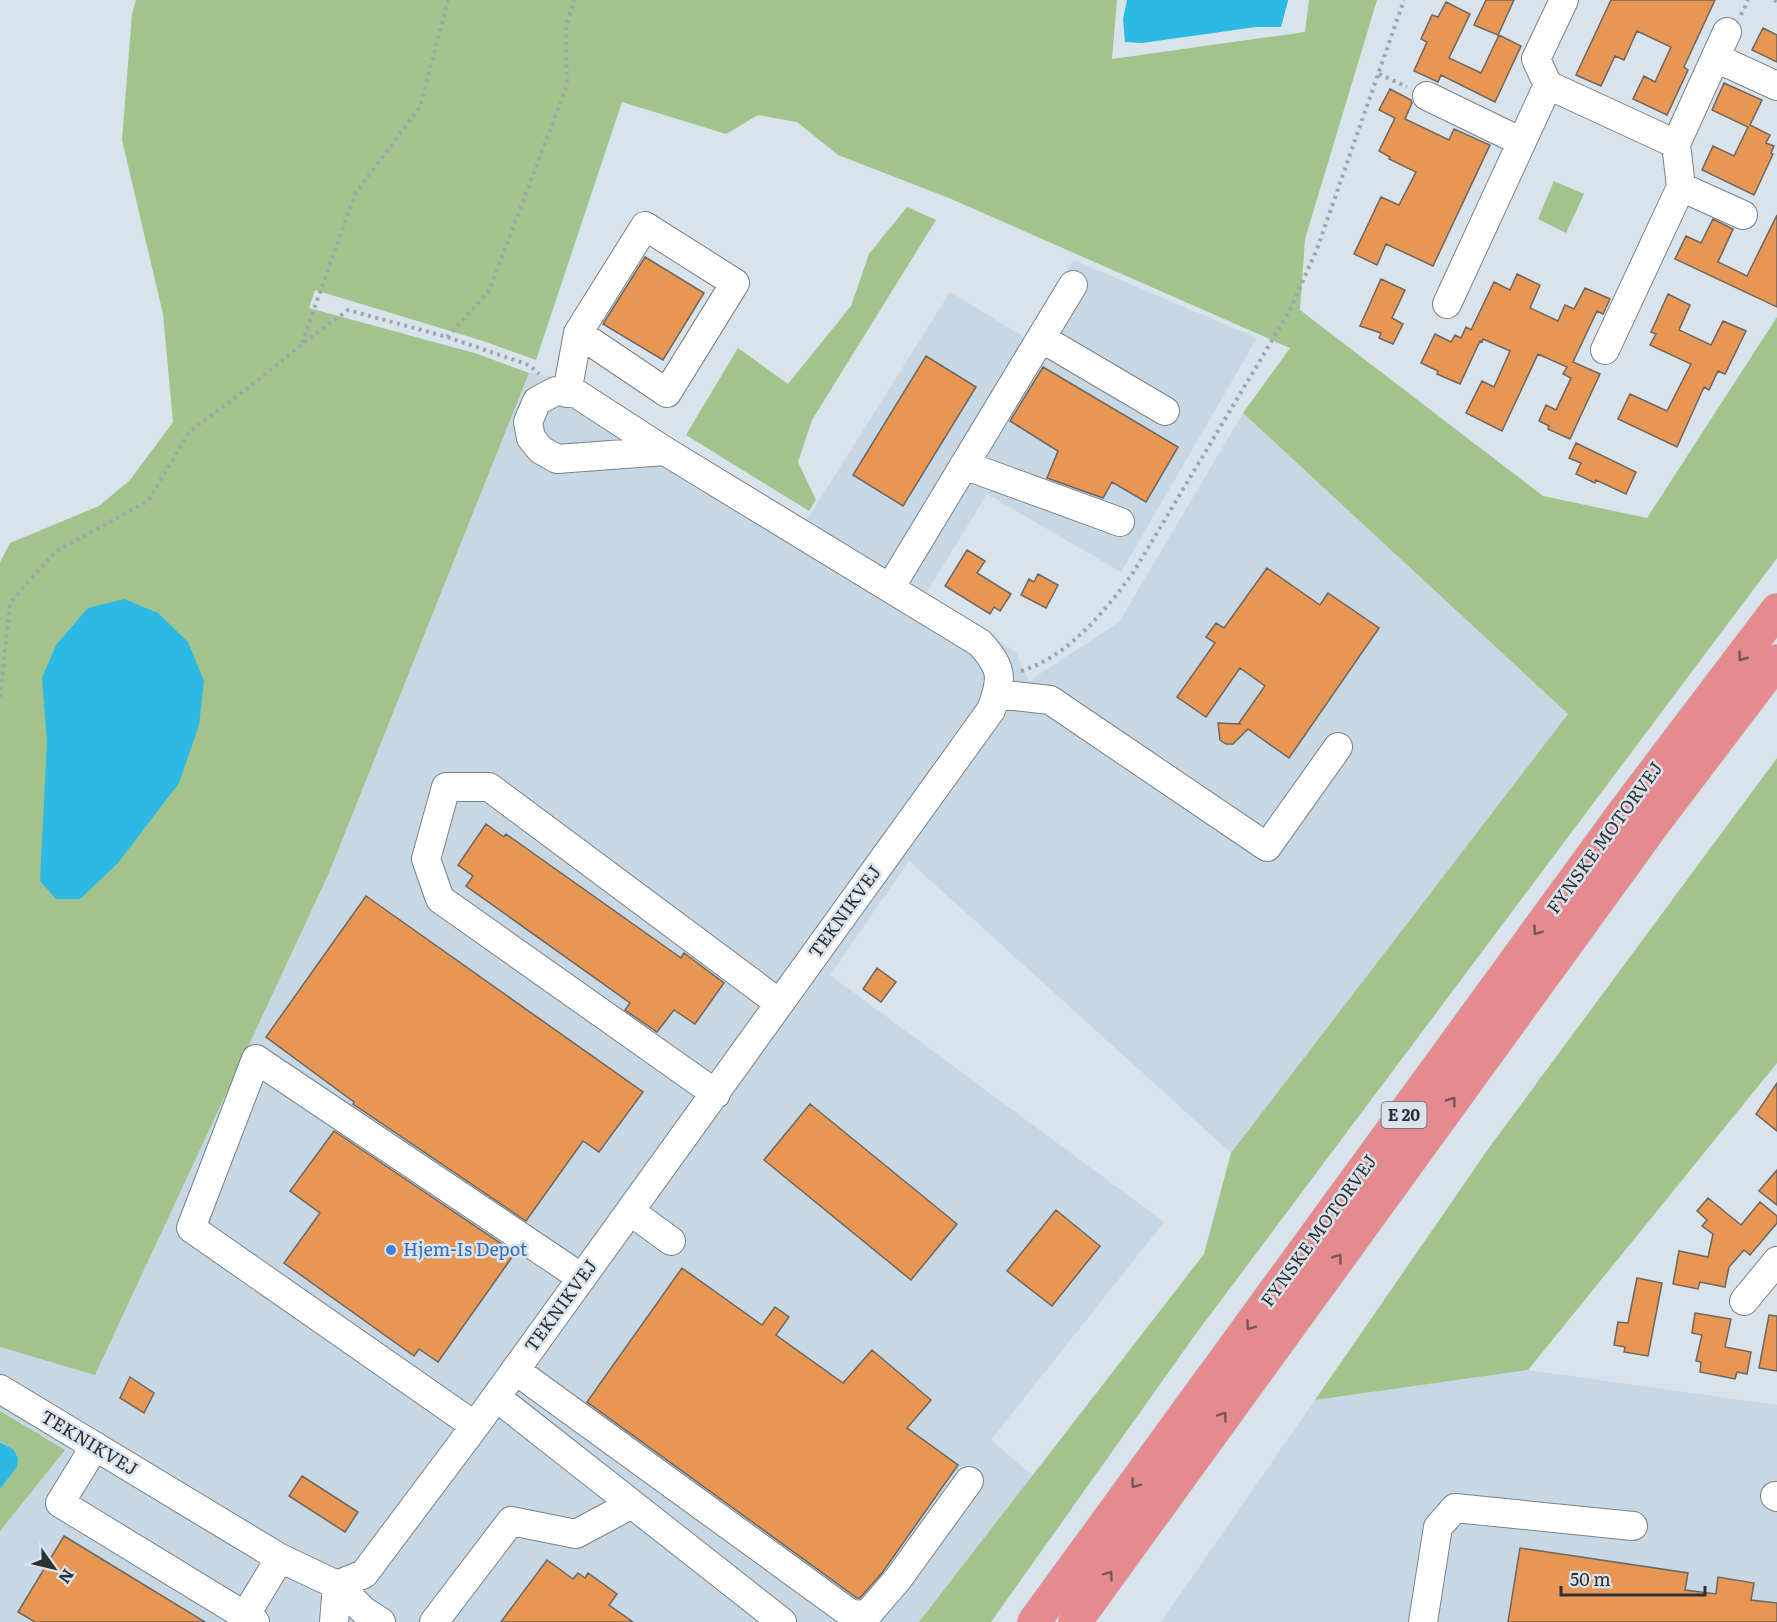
<svg xmlns="http://www.w3.org/2000/svg" width="1777" height="1622" viewBox="0 0 1777 1622" font-family="Literata,serif">
  <style>
    .built { fill: #c7d7e3 }
    .green { fill: #a2c38c }
    .water { fill: #2cb9e4 }
    .building { fill: #e79753; stroke: #6e655e; stroke-width: 1.5 }
    .lines { fill: none; stroke-linecap: round; stroke-linejoin: round }
    .minor-casing { stroke: #788289; stroke-width: 30 }
    .highway-casing { stroke: #c0c1c2; stroke-width: 34 }
    .path { stroke: #9fa7ad; stroke-width: 4; stroke-dasharray: 3 4.5; stroke-linecap: butt }
    .minor { stroke: #fff; stroke-width: 28 }
    .highway { stroke: #e58b90; stroke-width: 33 }
    .oneway { stroke: #775559 }
    .shop-dot { fill: #3f7fe0; stroke: #d9e3eb; stroke-width: 2 }
    .labels { text-anchor: middle; stroke-width: 5; stroke-linejoin: round; paint-order: stroke }
    .shield { fill: #d9e3eb; stroke: #61666b; stroke-width: 1.5 }
    .shield-label { font-size: 16px; font-weight: bold; fill: #2d3134 }
    .street-label { font-size: 18px; fill: #2d3134; stroke: #d9e3eb }
    .shop-label { font-size: 18px; fill: #366cbe; stroke: #d9e3eb; text-anchor: start }
  </style>
  <rect width="100%" height="100%" fill="#d9e3eb"/>
  <path class="built" d="M1074,260L1257,338L1121,572L987,494L925,595L1016,652L1029,681L1119,622L1243,413L1568,714L1231,1153L909,861L830,975L1164,1222L991,1440L1033,1476L919,1622H0V1347L95,1374L329,873L529,373L583,381L805,523L950,292L1026,338Z
    M1528,1370L1777,1405V1622H1161L1315,1400Z"/>
  <path class="green" d="M136,0H1117L1112,59L1305,32L1309,0H1377L1305,239L1300,310L1543,496L1647,518L1777,317V558L1195,1335L991,1622H919L1204,1254L1231,1153L1568,714L1243,413L1290,348L949,198L838,155L797,122L758,115L726,134L622,102L536,360L480,340L315,290L309,308L478,354L529,373L329,873L95,1375L0,1347V562L10,543L99,506L130,480L173,422L163,314L122,140L132,14Z
    M1554,181L1584,194L1566,233L1538,219Z
    M907,207L936,220L812,420L798,462L816,500L809,511L686,435L738,348L788,384L851,306L869,254Z
    M1777,758V1063L1528,1370L1315,1400L1491,1145Z
    M0,1411L65,1450L0,1531V1489L17,1467L13,1449L0,1441Z"/>
  <path class="water" d="M1127,0H1288V1L1281,27H1256L1142,43L1125,42L1123,19Z
    M124,599L158,613L188,642L204,681L199,725L179,783L118,863L80,899H56L40,881L47,742L42,678L56,645L88,608Z
    M0,1442L13,1449L18,1458L17,1467L0,1489Z"/>
  <path class="building" d="M1486,0H1514L1498,35L1474,25Z
    M1611,0H1715L1684,67L1688,70L1667,115L1633,99L1644,76L1655,82L1671,47L1637,31L1624,60L1615,56L1601,86L1576,75Z
    M1446,2L1470,14L1449,58L1481,73L1499,35L1521,46L1495,102L1441,75L1438,82L1414,71L1427,42L1421,39L1432,15L1438,17Z
    M1763,28L1777,35V62L1752,50Z
    M1724,83L1762,100L1750,125L1770,135L1766,143L1774,146L1771,153L1773,154L1754,195L1702,170L1713,146L1734,156L1748,127L1712,110Z
    M1390,89L1411,100L1412,103L1405,119L1449,140L1454,129L1490,145L1433,266L1386,244L1377,265L1354,254L1381,197L1399,205L1416,172L1389,159L1390,157L1379,151L1395,118L1379,110Z
    M1777,215V307L1675,259L1686,236L1701,243L1713,219L1733,229L1718,262L1747,276Z
    M645,257L704,293L663,360L603,324Z
    M1517,274L1540,285L1530,308L1558,321L1565,305L1574,309L1585,288L1610,299L1603,314L1597,311L1573,362L1600,374L1570,439L1548,429L1549,426L1539,421L1546,405L1556,410L1571,378L1563,374L1567,367L1538,354L1502,431L1466,413L1482,381L1494,387L1510,351L1483,339L1482,342L1480,341L1460,384L1437,374L1438,371L1421,363L1435,334L1451,342L1455,335L1461,338L1466,327L1471,330L1494,282L1510,290Z
    M1381,279L1405,290L1392,318L1403,324L1393,344L1379,338L1381,333L1360,326Z
    M1668,294L1690,305L1679,330L1711,345L1723,321L1746,331L1725,374L1718,371L1709,390L1704,387L1677,447L1618,419L1630,394L1667,411L1691,364L1650,345L1656,334L1651,332Z
    M926,356L976,387L903,506L853,475Z
    M1043,367L1178,447L1146,502L1112,482L1103,498L1047,478L1058,451L1010,421Z
    M1576,443L1636,472L1626,494L1596,480L1595,483L1576,474L1581,463L1569,458Z
    M967,550L985,561L977,573L1011,594L1000,611L994,607L990,614L945,586Z
    M1267,568L1320,605L1328,593L1379,628L1289,758L1248,729L1233,744H1226L1220,740L1218,723L1241,724L1239,723L1265,686L1240,668L1206,717L1177,697L1215,643L1206,637L1216,623L1224,628Z
    M1038,574L1058,585L1046,608L1021,595L1029,579L1034,582Z
    M486,824L504,837L506,834L681,958L684,953L724,983L695,1024L674,1010L657,1032L625,1010L630,1003L466,886L473,876L458,865Z
    M366,896L643,1092L599,1152L583,1141L526,1221L353,1104L354,1102L266,1037Z
    M877,968L896,982L881,1002L863,989Z
    M1777,1083V1131L1756,1114Z
    M810,1104L957,1224L911,1280L764,1160Z
    M334,1131L515,1253L438,1362L419,1349L414,1356L284,1263L320,1213L290,1191Z
    M1777,1170V1205L1759,1191Z
    M1708,1198L1741,1225L1760,1202L1777,1216V1223L1750,1255L1744,1250L1729,1267L1725,1287L1700,1282L1698,1289L1673,1284L1679,1251L1708,1257L1713,1234L1702,1226L1707,1220L1697,1211Z
    M1056,1210L1100,1246L1052,1306L1007,1271Z
    M682,1268L762,1325L775,1307L789,1317L776,1335L843,1383L872,1350L931,1400L907,1428L958,1465L882,1573L860,1598H857L587,1402Z
    M1637,1278L1662,1283L1648,1356L1624,1352L1625,1347L1614,1345L1618,1322L1628,1323Z
    M1695,1313L1731,1319L1725,1347L1751,1352L1747,1374L1737,1372L1735,1379L1700,1372L1701,1362L1696,1361L1702,1335L1692,1333Z
    M1769,1315L1777,1316V1371L1759,1368Z
    M130,1377L154,1393L144,1413L120,1398Z
    M302,1476L358,1512L345,1532L289,1496Z
    M64,1536L205,1622H35L18,1612Z
    M1520,1548L1688,1573L1685,1590L1716,1594L1718,1577L1754,1583L1751,1600L1777,1603V1622H1508Z
    M547,1560L573,1579L578,1573L585,1578L588,1573L617,1594L609,1605L633,1622H501Z"/>
  <g class="lines">
    <g class="minor-casing">
      <path id="minor" d="M1716,58L1777,86
        M1548,85L1676,144
        M1427,96L1522,142
        M1681,187L1743,215
        M1447,304L1548,85L1536,59L1564,0
        M1041,338L1165,411
        M1605,350L1681,187L1676,144L1727,32
        M567,393L578,333L645,226L735,283L667,393L578,333
        M964,465L1120,522
        M890,588L1073,285
        M997,694L1050,700L1267,847L1338,747
        M716,1094L440,899L426,859L446,787H489L779,1003
        M630,1211L671,1241
        M1744,1301L1777,1261
        M515,1370L851,1614L867,1615L898,1579L969,1481
        M0,1389L280,1558L337,1585L364,1574L475,1426L991,710C1003,678 1003,669 980,643L665,451L577,394L556,391L537,401L528,422L531,438L541,450L557,459L665,451
        M496,1397L632,1504
        M475,1426L191,1228L256,1059L582,1278
        M95,1446L60,1503L255,1622
        M1775,1496L1777,1497
        M337,1585L364,1611L381,1622
        M245,1616L280,1558
        M334,1622L337,1585
        M434,1622L511,1521L576,1534L632,1504L782,1622
        M1423,1622L1438,1527L1455,1508L1633,1526"/>
    </g>
    <g class="highway-casing">
      <path id="highway" d="M1034,1622L1627,808L1777,610
        M1075,1622L1652,826L1777,661"/>
    </g>
    <path class="path" d="M1774,0L1777,1
      M1741,15L1748,0
      M1379,74L1407,87
      M447,337L489,291L567,85L566,27L574,0
      M302,343L355,194L420,107L448,0
      M1021,671C1069,656 1104,612 1133,573L1289,312L1317,249L1404,0
      M0,697L10,603L55,552L148,501L190,431L256,382L302,344L348,310L447,337L529,365L539,374"/>
    <use href="#minor" class="minor"/>
    <use href="#highway" class="highway"/>
  </g>
  <defs><path id="oneway-chevron" d="M-2-3.5L2.5 0L-2 3.5" fill="none" stroke-width="1.6" stroke-linecap="round" stroke-linejoin="round" transform="scale(1.5)"/></defs>
  <g class="oneway">
    <use href="#oneway-chevron" transform="translate(1742 657) rotate(127)"/>
    <use href="#oneway-chevron" transform="translate(1537 931) rotate(126)"/>
    <use href="#oneway-chevron" transform="translate(1452 1101) rotate(-54)"/>
    <use href="#oneway-chevron" transform="translate(1338 1258) rotate(-54)"/>
    <use href="#oneway-chevron" transform="translate(1250 1326) rotate(126)"/>
    <use href="#oneway-chevron" transform="translate(1223 1416) rotate(-54)"/>
    <use href="#oneway-chevron" transform="translate(1135 1484) rotate(126)"/>
    <use href="#oneway-chevron" transform="translate(1109 1575) rotate(-54)"/>
  </g>
  <circle class="shop-dot" cx="391" cy="1250" r="6"/>
  <g class="labels">
    <rect class="shield" x="1381.5" y="1102" width="45" height="26" rx="4.5"/>
    <g class="shield-label">
      <text x="1404" y="1121">E 20</text>
    </g>
    <g class="street-label">
      <text transform="translate(1605 838) rotate(-54)" y="6">FYNSKE MOTORVEJ</text>
      <text transform="translate(845 912) rotate(-54)" y="6">TEKNIKVEJ</text>
      <text transform="translate(1319 1231) rotate(-54)" y="6">FYNSKE MOTORVEJ</text>
      <text transform="translate(561 1306) rotate(-54)" y="6">TEKNIKVEJ</text>
      <text transform="translate(89 1443) rotate(31)" y="6">TEKNIKVEJ</text>
    </g>
    <g class="shop-label">
      <text x="403" y="1256">Hjem-Is Depot</text>
    </g>
  </g>
  <g transform="translate(54 1568) rotate(124)" stroke="#d9e3eb" stroke-width="4.5" paint-order="stroke">
  <path d="M0-4.5L10 22L0 15L-10 22Z" fill="#2d3134"/>
  <text y="-9" font-size="16" font-weight="bold" text-anchor="middle" fill="#2d3134">N</text>
  </g>
  <path d="M1561 1586v9h144v-9" fill="none" stroke="#2d3134" stroke-width="3"/>
  <text x="1570" y="1586" font-size="18" fill="#2d3134" stroke="#d9e3eb" stroke-width="4.5" paint-order="stroke">50 m</text>
</svg>
